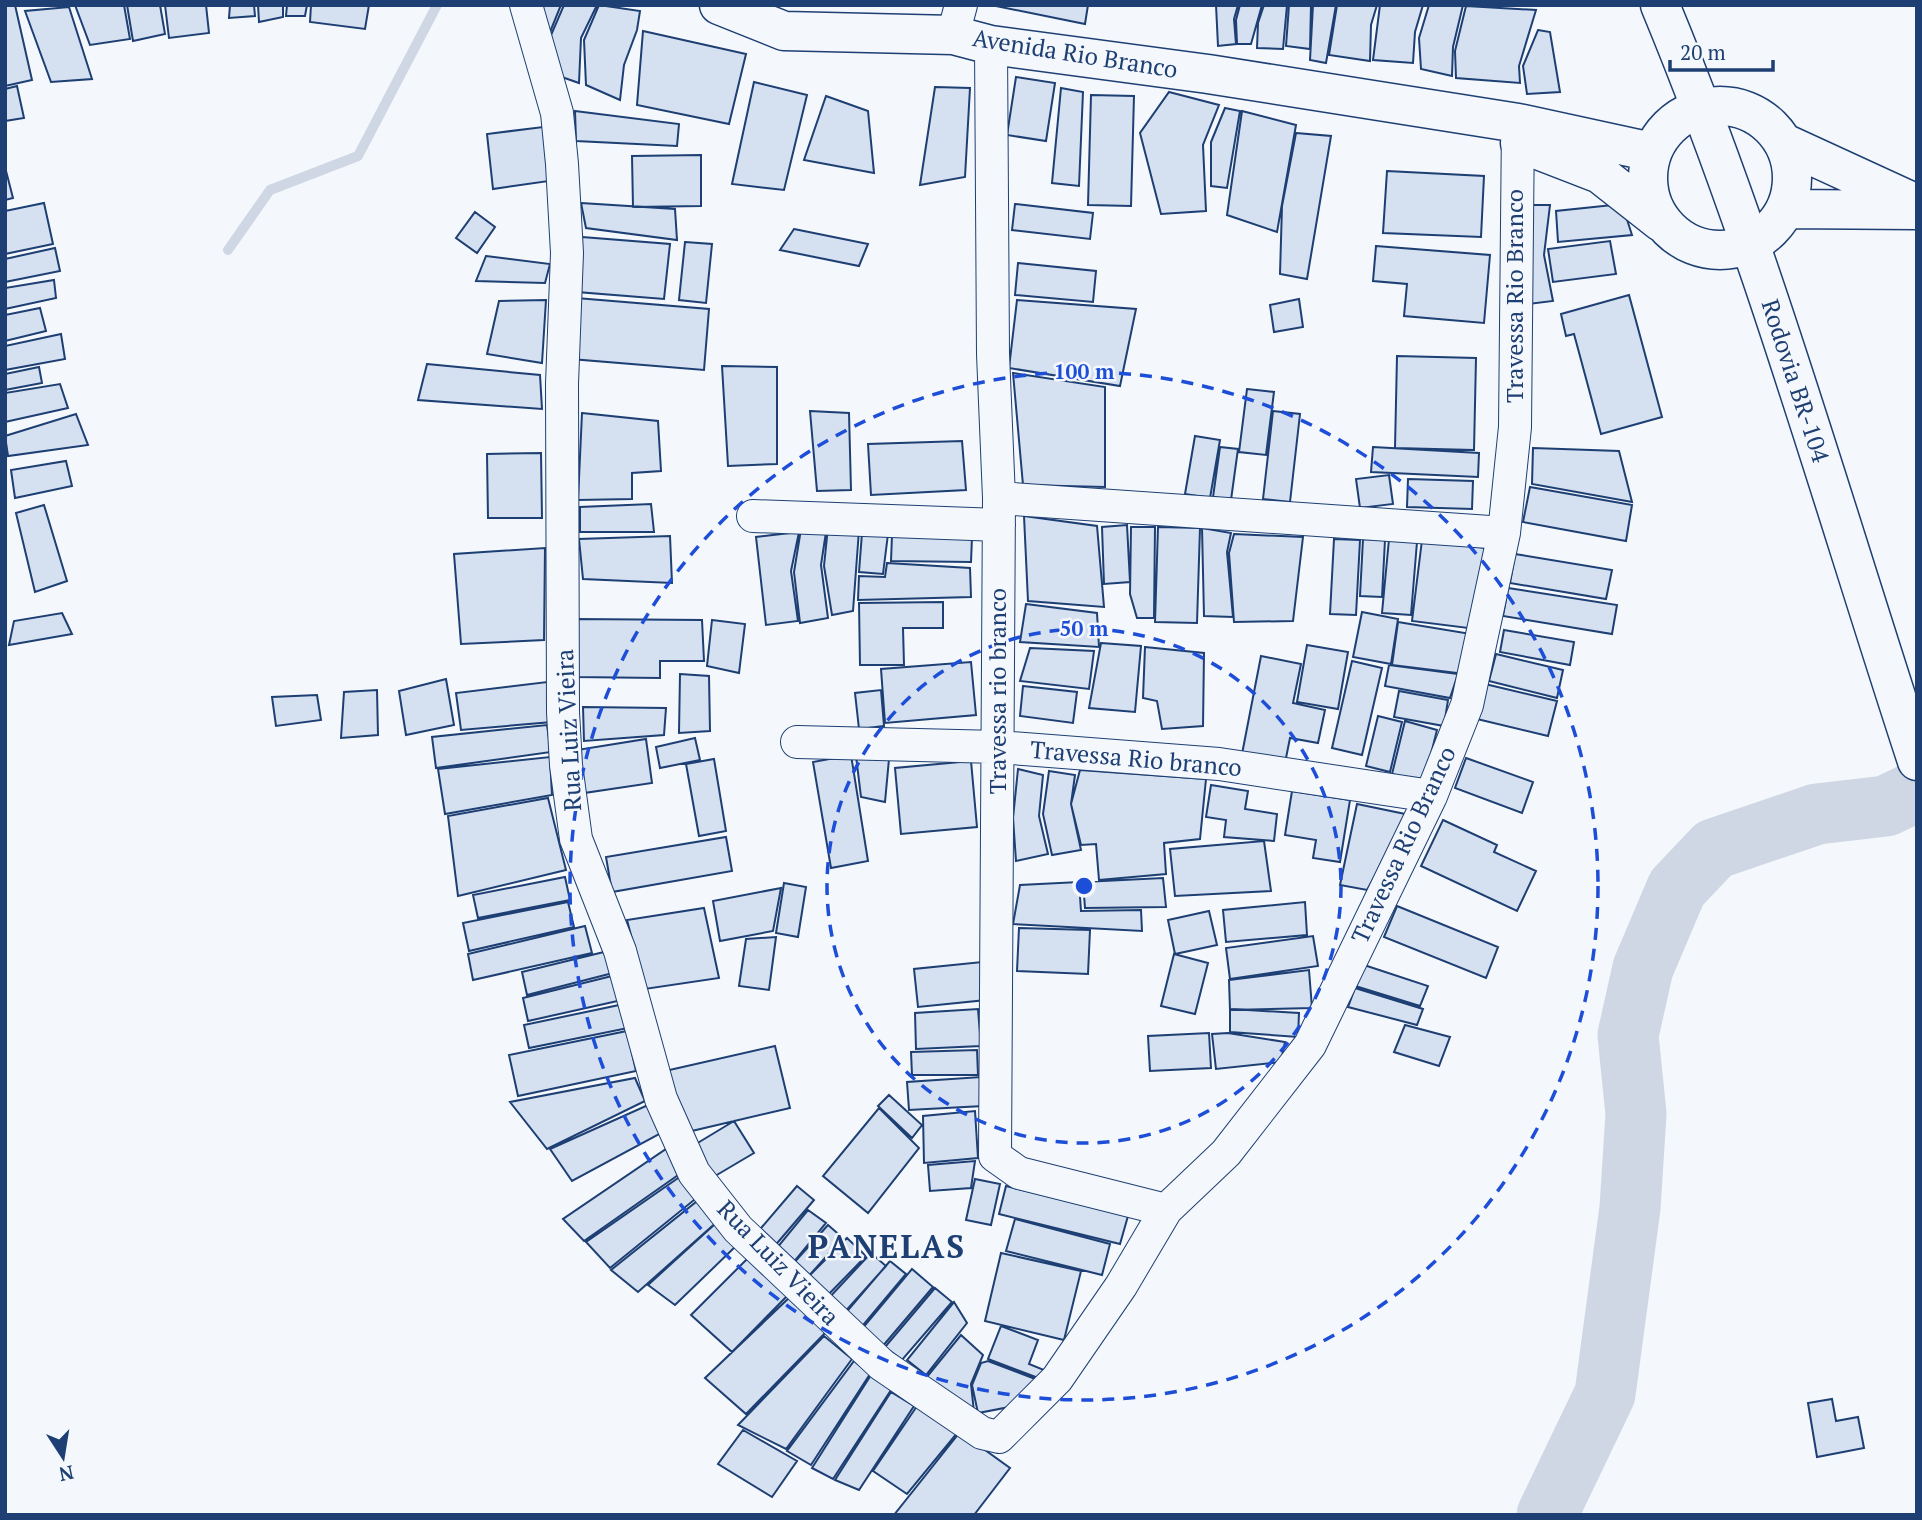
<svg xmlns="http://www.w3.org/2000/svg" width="1922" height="1520" viewBox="0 0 1922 1520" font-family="'PT Serif',serif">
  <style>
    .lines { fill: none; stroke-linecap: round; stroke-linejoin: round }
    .stream { stroke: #cfd7e4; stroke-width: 10 }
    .river { stroke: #cfd7e4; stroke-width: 61 }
    .building { fill: #d5e0f0; stroke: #1d3f73; stroke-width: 2 }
    .minor-casing { stroke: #1d3f73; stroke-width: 34 }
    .secondary-casing { stroke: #1d3f73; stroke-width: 41 }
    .trunk-casing { stroke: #1d3f73; stroke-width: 41 }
    .minor { stroke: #f4f7fb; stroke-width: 32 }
    .secondary { stroke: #f4f7fb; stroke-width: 38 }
    .trunk { stroke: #f4f7fb; stroke-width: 38 }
    .ring { fill: none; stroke: #1d4ed8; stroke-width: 3.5; stroke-dasharray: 12 9 }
    .labels { text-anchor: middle; stroke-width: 5; stroke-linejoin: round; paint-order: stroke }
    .street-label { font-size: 24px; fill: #1d3f73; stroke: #f4f7fb }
    .district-label { font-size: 32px; font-weight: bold; letter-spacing: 2px; fill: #1d3f73; stroke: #f4f7fb }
    .centre { fill: #1d4ed8; stroke: #f4f7fb; stroke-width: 3.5 }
    .ring-label { font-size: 21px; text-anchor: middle; font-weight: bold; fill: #1d4ed8; stroke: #f4f7fb; stroke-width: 5; stroke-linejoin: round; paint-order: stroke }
  </style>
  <rect width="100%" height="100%" fill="#f4f7fb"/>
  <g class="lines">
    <path class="stream" d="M228,250L270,190L358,156L437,5"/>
    <path class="river" d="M1547,1515L1605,1394L1630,1208L1636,1114L1628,1035L1643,968L1677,888L1714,849L1817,814L1886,806L1917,791"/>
  </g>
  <path class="building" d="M5,5H15L32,80L5,86Z
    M75,5H124L130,39L90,45Z
    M127,5H160L165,34L133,41Z
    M165,5H206L209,33L169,38Z
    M230,5H254L255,16L229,18Z
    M258,5H283V17L259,22Z
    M287,5H307L305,16H286Z
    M311,5H369L365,29L310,22Z
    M540,5H561L548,37Z
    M564,5H597L581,38L579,83L556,75L548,42Z
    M599,5L640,11L637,30L624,65L620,100L586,85L584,40Z
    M991,5H1088L1085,24Z
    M1216,5H1238L1234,19L1236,44L1218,46Z
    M1240,5H1262L1251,44H1237L1236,20Z
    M1264,5H1287L1283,49L1257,48L1258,23Z
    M1289,5H1311L1310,49L1286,46Z
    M1313,5H1336L1326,63L1310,60Z
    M1337,5H1377L1371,25L1370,61L1329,55Z
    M1380,5H1423L1415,32L1413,63L1373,60Z
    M1429,5H1463L1453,47L1452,76L1421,69L1419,38Z
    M1466,6L1536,10L1519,66L1520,83L1456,78L1455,51Z
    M69,7L92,79L51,82L25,11Z
    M1538,30L1550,32L1560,92L1527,94L1523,66Z
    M643,31L746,54L729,124L637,105Z
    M1016,77L1055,83L1046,141L1007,135Z
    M754,82L807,95L784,190L732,184Z
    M17,86L24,118L5,121V89Z
    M935,87L970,88L965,177L920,185Z
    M1061,88L1083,92L1079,186L1052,183Z
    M1169,92L1219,105L1203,145L1206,211L1161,214L1140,133Z
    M1091,95L1134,96L1131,206L1088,205Z
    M826,96L868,111L874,173L804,160Z
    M1225,108L1240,111L1227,188L1211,186V142Z
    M575,111L679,124L677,146L576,141Z
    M1242,111L1296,125L1277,232L1227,215Z
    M543,127L549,181L493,189L487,134Z
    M1296,133L1331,136L1307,279L1280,274L1282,206Z
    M701,155V206L633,207L632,156Z
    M5,167L13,198L5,200Z
    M1387,171L1484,176L1481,237L1383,233Z
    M44,203L53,244L5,254V211Z
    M581,203L675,209L677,240L586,228Z
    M1015,204L1093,213L1090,239L1012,230Z
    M1622,204L1632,235L1558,242L1556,211Z
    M1522,205H1550L1544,255L1553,301L1519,305Z
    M475,212L495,227L477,253L456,238Z
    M794,229L868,244L859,266L780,250Z
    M582,237L670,244L664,299L577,292Z
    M1610,241L1616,274L1553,282L1548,249Z
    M685,242L712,244L706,303L679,300Z
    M1376,246L1490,255L1484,323L1404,316L1407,284L1373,281Z
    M55,248L60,271L5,282V259Z
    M486,256L550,264L545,283L476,281Z
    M1018,263L1096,271L1093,302L1015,295Z
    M54,280L56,298L5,309V288Z
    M1629,295L1662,417L1601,434L1574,334L1566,336L1561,314Z
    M576,298L709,309L704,370L571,359Z
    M1299,299L1303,327L1274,332L1270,305Z
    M546,300L542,363L487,354L499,301Z
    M1017,300L1136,309L1120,386L1009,368Z
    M40,308L46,331L5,341V315Z
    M61,334L65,359L5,370V346Z
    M1397,356L1476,358L1474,450L1395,448Z
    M427,364L540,375L542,409L418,400Z
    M722,366L777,367V464L728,466Z
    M39,367L42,383L5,390V374Z
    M1013,373L1105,387V487L1023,485Z
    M60,384L68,408L5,422V393Z
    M1247,389L1274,392L1266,455L1239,452Z
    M810,411L849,413L851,490L817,491Z
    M1273,411L1300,414L1290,502L1263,499Z
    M582,413L658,421L661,471L632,473V499L578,500Z
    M76,414L88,445L8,456L5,436Z
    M1195,436L1220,440L1210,498L1185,494Z
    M962,441L966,490L871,495L868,444Z
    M1220,447L1238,449L1231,500L1213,497Z
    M1373,447L1479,453L1478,477L1371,472Z
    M1533,448L1619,451L1632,502L1532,484Z
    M541,453L542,518H488L487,454Z
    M66,461L72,486L15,498L11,470Z
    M1389,475L1393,504L1360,508L1356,479Z
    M1408,479L1473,481L1472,509L1407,507Z
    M1530,487L1632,505L1626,541L1523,522Z
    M651,504L654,532H580V507Z
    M44,505L67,581L35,592L16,513Z
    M1024,516L1097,526L1104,607L1028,601Z
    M1127,525L1130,582L1104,584L1102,527Z
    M828,527L859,530L853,611L832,615L824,566Z
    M1131,527H1155L1154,618H1137L1130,594Z
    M1158,527L1200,528L1197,623L1155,622Z
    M1202,528L1231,533L1227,552L1233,617L1204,616Z
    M801,529L826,532L821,565L828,618L800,623L794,572Z
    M799,532L791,571L798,621L766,625L756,537Z
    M862,533L888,534L883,574L859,572Z
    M1234,534L1303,537L1293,621L1234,622L1229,553Z
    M892,535L972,537L971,562L891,561Z
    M670,536L672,583L583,579L579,539Z
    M1334,539L1360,540L1356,615L1330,614Z
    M1363,539L1385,540L1382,597L1360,596Z
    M1389,539L1417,542L1411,615L1382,613Z
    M1422,540L1486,548L1476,629L1412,621Z
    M545,548L544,640L461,644L454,554Z
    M1515,554L1612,570L1606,599L1510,583Z
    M887,563L970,568L971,597L858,600L859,576L885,577Z
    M1508,588L1617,605L1612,634L1503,616Z
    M943,602V628H903L904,665H860L859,603Z
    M1026,604L1097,613L1099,647L1020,642Z
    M1362,612L1398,619L1391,664L1353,657Z
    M62,613L72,634L9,645L14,621Z
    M576,619L702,620L704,661H660V678L574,677Z
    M712,620L745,624L739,673L707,666Z
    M1398,622L1471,634L1465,674L1392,665Z
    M1504,630L1574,642L1570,665L1500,652Z
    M1101,643L1141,646L1135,712L1089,708Z
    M1307,645L1348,652L1338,709L1297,702Z
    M1145,647L1204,653L1203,726L1162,729L1157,701L1143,698Z
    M1030,648L1094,651L1089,689L1020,681Z
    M1496,654L1563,670L1557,698L1489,681Z
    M1261,656L1301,664L1293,703L1325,710L1318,743L1290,738L1285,763L1242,754Z
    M1352,661L1382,668L1362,755L1332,748Z
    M971,662L976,715L885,723L881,669Z
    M1389,665L1458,674L1450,698L1385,686Z
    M680,674L709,676L710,731L679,733Z
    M446,679L454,725L406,735L399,691Z
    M547,682L552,722L461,730L456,693Z
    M1485,684L1557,701L1548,736L1477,719Z
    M1023,686L1077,692L1073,723L1020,716Z
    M377,690L378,735L341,738L344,692Z
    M881,690L884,726L859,729L855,693Z
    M1399,691L1448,700L1444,726L1394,717Z
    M317,695L321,720L276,726L272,697Z
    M583,707L666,708L664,735L584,741Z
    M1378,716L1402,722L1390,772L1366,766Z
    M1405,721L1437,730L1424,782L1392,774Z
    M547,725L551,752L436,768L432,737Z
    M695,738L700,760L660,768L656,747Z
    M646,739L652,783L584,793L577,750Z
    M851,755L868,861L831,868L813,762Z
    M856,756L889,759L885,802L861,797Z
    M550,757L552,795L445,814L438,769Z
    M1466,758L1533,782L1522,813L1455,788Z
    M714,759L726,831L699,836L686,764Z
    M971,761L977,827L901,834L895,768Z
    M1018,769L1043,775L1039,816L1048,854L1016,861L1013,818Z
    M1080,770L1206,779L1200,839L1164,843L1166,874L1099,880L1096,844L1081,845L1071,804Z
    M1049,771L1075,775L1071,804L1081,850L1052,855L1043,814Z
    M1211,785L1248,791L1245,809L1277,814L1274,841L1224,837L1226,820L1206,817Z
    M1292,791L1350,800L1340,862L1313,858L1316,840L1285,835Z
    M548,798L566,870L458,896L448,816Z
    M1357,804L1410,815L1367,890L1340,885Z
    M1443,820L1497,845L1494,852L1536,871L1517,911L1421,866Z
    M726,837L732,871L612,892L606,857Z
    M1264,841L1271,891L1175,896L1170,849Z
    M565,877L570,900L478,918L473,895Z
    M1163,878L1166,907L1085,908L1083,882Z
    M1079,882L1081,911L1141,910L1142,931L1013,924L1020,885Z
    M784,883L806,887L798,937L776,933Z
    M781,888L773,931L720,941L713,901Z
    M568,902L574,927L469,951L463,923Z
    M1305,902L1307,935L1226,942L1223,910Z
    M1397,906L1498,947L1486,978L1384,937Z
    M704,908L719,978L645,989L627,920Z
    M1209,911L1217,945L1175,954L1168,920Z
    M585,926L592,953L473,980L468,954Z
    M1019,928L1090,930L1088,974L1017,971Z
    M1313,936L1318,966L1230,979L1226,948Z
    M776,937L769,990L739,986L746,939Z
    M608,951L613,973L527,995L522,972Z
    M1174,954L1208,963L1195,1014L1161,1006Z
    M982,962L986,1000L918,1007L914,969Z
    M1361,964L1428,986L1420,1006L1352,985Z
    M1309,970L1312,1008L1230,1010L1229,980Z
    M616,975L622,1000L528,1021L523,998Z
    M1355,988L1423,1009L1417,1025L1348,1007Z
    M624,1004L628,1028L529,1048L524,1025Z
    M978,1009L981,1046L916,1049L915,1013Z
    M1230,1009L1299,1013L1298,1037L1230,1032Z
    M1405,1025L1450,1037L1439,1066L1394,1052Z
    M627,1031L636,1071L518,1096L509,1055Z
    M1209,1033L1211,1068L1150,1071L1148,1036Z
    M1228,1033L1285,1042L1281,1062L1216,1069L1212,1034Z
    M775,1046L790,1108L679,1134L665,1071Z
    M977,1050L978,1075H912L911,1052Z
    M981,1077L983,1106L909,1110L907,1082Z
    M635,1078L645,1101L547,1149L510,1102Z
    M889,1095L922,1125L912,1138L878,1106Z
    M648,1105L665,1131L572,1181L550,1149Z
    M879,1108L919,1148L868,1213L823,1176Z
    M975,1111L978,1158L924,1163L923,1116Z
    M734,1121L754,1153L710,1179L691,1147Z
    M666,1149L681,1173L584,1241L563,1219Z
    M975,1161L971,1188L930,1191L928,1165Z
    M681,1176L699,1196L610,1268L586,1242Z
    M975,1179L1000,1184L991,1225L966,1220Z
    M797,1186L814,1200L773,1248L756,1234Z
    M1006,1186L1128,1216L1120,1244L999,1214Z
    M701,1198L719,1220L638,1292L611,1270Z
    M808,1210L826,1223L793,1263L776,1249Z
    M1015,1219L1110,1244L1102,1275L1006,1251Z
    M715,1224L737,1245L675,1305L648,1285Z
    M828,1225L843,1238L806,1279L791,1266Z
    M847,1238L866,1256L824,1299L804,1281Z
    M871,1253L886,1266L843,1314L827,1300Z
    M1001,1253L1081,1271L1064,1340L985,1321Z
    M749,1257L790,1293L732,1352L691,1315Z
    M890,1261L906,1274L859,1330L843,1316Z
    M912,1269L933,1287L882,1347L861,1330Z
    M935,1288L952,1302L902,1360L885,1347Z
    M791,1296L826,1332L746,1414L705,1378Z
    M954,1302L967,1323L926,1375L907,1360Z
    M1001,1326L1038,1340L1029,1364L1044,1370L1041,1379L988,1359Z
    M961,1335L983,1355L971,1384L974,1412L926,1378Z
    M824,1336L852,1359L786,1449L738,1425Z
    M854,1361L870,1374L811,1465L787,1451Z
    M988,1361L1038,1380L1020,1405L978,1413L972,1385L981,1363Z
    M871,1375L891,1390L833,1479L812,1468Z
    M891,1392L914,1406L859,1490L835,1480Z
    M1832,1399L1836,1421L1858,1417L1864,1448L1817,1457L1808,1403Z
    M917,1406L958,1432L907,1494L873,1471Z
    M743,1430L797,1461L772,1497L718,1464Z
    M960,1432L1010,1468L974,1515H894Z"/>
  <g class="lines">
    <g class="minor-casing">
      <path id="minor" d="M526,5L557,113L562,164L567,253L562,384L563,712L566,765L576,839L620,951L661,1099L694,1173L738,1229L882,1365L982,1433L999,1437L1057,1379L1121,1286L1166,1210L1226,1153L1310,1045L1431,796L1467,705L1504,533L1515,427L1518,123
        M953,35L961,5
        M991,45L993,354L999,498L995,1156L1019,1173L1166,1210
        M999,498L1504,533
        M753,516L999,525
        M797,742L998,747L1219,764L1431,796"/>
    </g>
    <g class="secondary-casing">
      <path id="secondary" d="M719,5L784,31L953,35L991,45L1208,74L1518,123L1652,152
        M1648 178a72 72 0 1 1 144 0a72 72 0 1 1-144 0Z
        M1520,143L1600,174L1661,222
        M1784,143L1917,204
        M1786,209L1917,210"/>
    </g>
    <g class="trunk-casing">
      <path id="trunk" d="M1660,5C1762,251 1834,508 1917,761"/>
    </g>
    <use href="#minor" class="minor"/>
    <use href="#secondary" class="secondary"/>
    <use href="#trunk" class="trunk"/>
  </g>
  <g class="ring">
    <circle cx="1084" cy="886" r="257"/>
    <circle cx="1084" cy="886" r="514"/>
  </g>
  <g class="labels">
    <g class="street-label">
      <text transform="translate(1075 54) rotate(9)" y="8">Avenida Rio Branco</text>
      <text transform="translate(1515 296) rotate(-90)" y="8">Travessa Rio Branco</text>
      <text transform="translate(1795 381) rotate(72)" y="8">Rodovia BR-104</text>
      <text transform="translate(998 691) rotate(-90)" y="8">Travessa rio branco</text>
      <text transform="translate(569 730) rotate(-93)" y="8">Rua Luiz Vieira</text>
      <text transform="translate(1136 759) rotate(5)" y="8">Travessa Rio branco</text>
      <text transform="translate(1404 845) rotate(-65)" y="8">Travessa Rio Branco</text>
      <text transform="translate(778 1263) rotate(46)" y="8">Rua Luiz Vieira</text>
    </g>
    <g class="district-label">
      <text x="887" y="1258">PANELAS</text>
    </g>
  </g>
  <circle cx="1084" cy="886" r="10" class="centre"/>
  <g class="ring-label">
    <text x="1084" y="379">100 m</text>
    <text x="1084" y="636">50 m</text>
  </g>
  <rect width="1922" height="1520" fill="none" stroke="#1d3f73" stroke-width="14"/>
  <g transform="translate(63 1457) rotate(168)" stroke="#f4f7fb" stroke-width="5" paint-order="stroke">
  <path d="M0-5L12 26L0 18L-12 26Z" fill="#1d3f73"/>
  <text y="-10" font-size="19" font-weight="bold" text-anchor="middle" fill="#1d3f73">N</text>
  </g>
  <path d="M1670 60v10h103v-10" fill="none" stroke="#1d3f73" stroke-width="3.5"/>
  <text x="1680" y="60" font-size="21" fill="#1d3f73" stroke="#f4f7fb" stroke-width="5" paint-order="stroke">20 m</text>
</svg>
